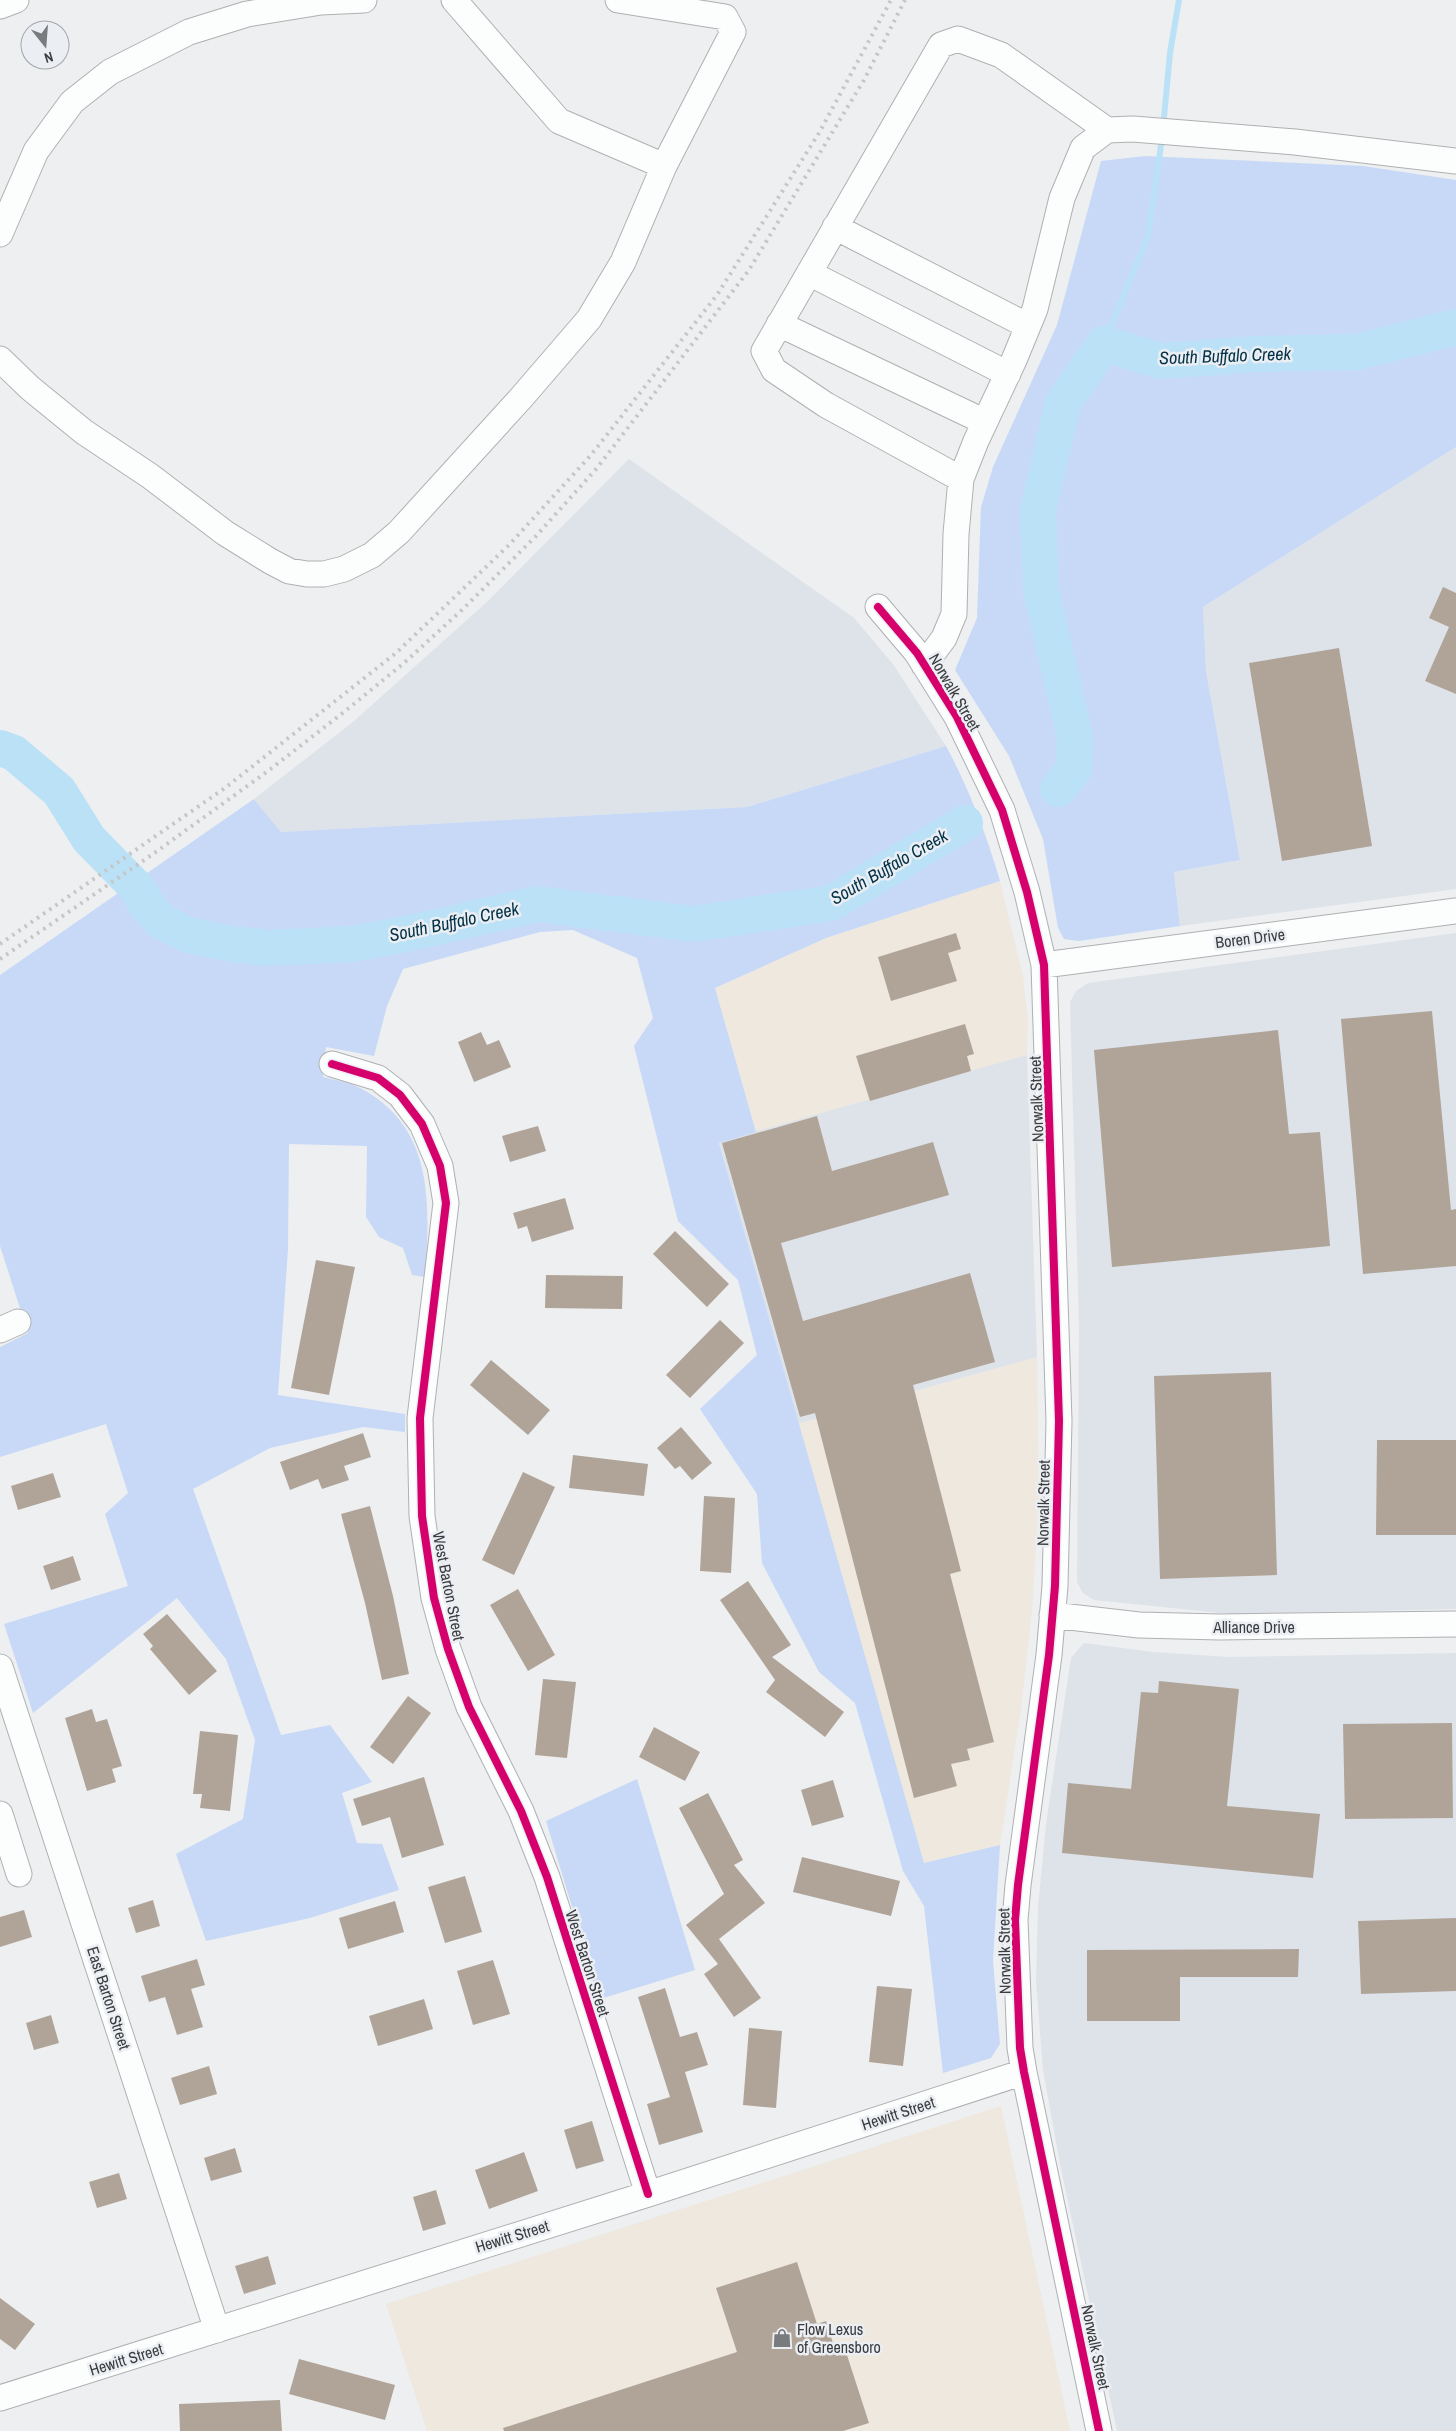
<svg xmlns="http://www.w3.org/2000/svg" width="1456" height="2431" viewBox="0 0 1456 2431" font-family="'Archivo Narrow',sans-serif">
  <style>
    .commercial { fill: #eee8de }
    .built { fill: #dee3ea }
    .green { fill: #c7d9f7 }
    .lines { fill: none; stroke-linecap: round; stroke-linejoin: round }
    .stream { stroke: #bbe1f7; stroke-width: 6 }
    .river { stroke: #bbe1f7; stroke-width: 36 }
    .building { fill: #b0a499 }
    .minor-casing { stroke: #afb0b2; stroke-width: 27 }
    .minor { stroke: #fcfdfd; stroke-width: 25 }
    .rail { stroke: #c6c6c6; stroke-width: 4; stroke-dasharray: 2.5 5; stroke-linecap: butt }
    .cycleway-casing { stroke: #ebeef3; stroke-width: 11 }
    .cycleway { stroke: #d6006c; stroke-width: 8 }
    .labels { text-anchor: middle; stroke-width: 5; stroke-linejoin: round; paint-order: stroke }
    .street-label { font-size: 16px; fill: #3b3c3e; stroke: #ebeef3 }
    .poi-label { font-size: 16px; fill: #3b3c3e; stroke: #ebeef3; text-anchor: start }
    .water-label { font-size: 18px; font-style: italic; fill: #043246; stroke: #ebeef3 }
  </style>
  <rect width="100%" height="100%" fill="#edeff1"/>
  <path class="commercial" d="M1000,881L1023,976L1028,1021L1027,1055L756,1132L715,988L826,938Z
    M1037,1357L1039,1499L1032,1611L1021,1709L1000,1845L924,1863L797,1424Z
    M1001,2106L1070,2431H427L386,2304Z"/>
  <path class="built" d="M1456,447V889L1180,926L1174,872L1240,860L1206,671L1203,607Z
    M629,459L854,618L893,664L946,746L747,807L281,832L254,799L353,722L488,601Z
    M1456,933V1609L1231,1614L1094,1600L1083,1593L1077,1582L1079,1326L1070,1002L1076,991L1088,983Z
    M1027,1055L1037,1357L797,1424L719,1142Z
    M1084,1643L1153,1652L1229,1657L1456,1653V2431H1117L1060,2164L1043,2070L1036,1981L1038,1907L1046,1824L1071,1658Z"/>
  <path class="green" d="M1145,156L1363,166L1456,180V447L1203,607L1206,671L1240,860L1174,872L1180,926L1079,941L1064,939L1058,928L1043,839L1009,756L955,670L977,618L981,507L993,467L1057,325L1101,161Z
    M946,746C969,789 986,833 1000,881L826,938L715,988L756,1132L719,1143L924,1863L1000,1845L993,1961L1000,2044L991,2058L943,2073L924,1906L903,1871L855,1703L819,1672L762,1563L757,1494L700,1409L757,1355L738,1280L678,1221L634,1046L653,1018L637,958L573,930L540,932L403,969L387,1006L374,1056L326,1047L323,1077C335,1080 349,1082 360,1088C435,1127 430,1205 425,1277L412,1275L403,1248L379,1237L366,1217L367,1146L289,1144L288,1249L278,1395L405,1414V1432L363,1427L270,1448L193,1489L281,1735L330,1725L372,1782L342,1793L357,1843L382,1844L399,1890L310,1918L206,1941L176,1854L243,1819L255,1740L226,1659L177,1598L33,1713L4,1624L128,1586L105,1514L128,1493L106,1424L0,1457V1347L28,1333L0,1246V975L254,799L281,832L747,807Z
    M637,1779L695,1970L600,1999L546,1821Z"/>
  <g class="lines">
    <path class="stream" d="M1163,128L1170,53L1179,0
      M1104,344L1148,236L1162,138"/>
    <path class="river" d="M0,748L14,753L59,791L89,839L136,887L149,908L161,921L189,935L231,944L269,948L351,944L411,933L537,904L694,924L831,903L965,823
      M1058,789L1074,769L1075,737L1041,591L1038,510L1063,403L1104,344L1161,361L1257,354L1357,352L1456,327"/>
  </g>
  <path class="building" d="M1443,587L1456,593V694L1425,681L1449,627L1429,618Z
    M1339,648L1372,846L1282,861L1249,663Z
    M956,933L961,949L948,953L957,981L891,1001L878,957Z
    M1432,1011L1451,1210L1456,1209V1266L1363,1274L1341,1019Z
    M965,1024L974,1054L967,1056L971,1071L870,1101L856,1056Z
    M1278,1030L1289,1134L1320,1132L1330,1246L1112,1267L1094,1050Z
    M481,1032L487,1045L499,1040L511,1067L474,1082L458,1042Z
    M817,1116L832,1171L933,1142L949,1195L781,1243L803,1321L970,1273L995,1362L913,1385L961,1571L950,1574L994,1742L967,1749L970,1760L951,1764L957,1786L914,1798L815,1413L800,1417L722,1143Z
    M538,1126L546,1151L510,1162L502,1136Z
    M565,1198L574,1229L532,1242L527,1226L518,1229L513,1213Z
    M675,1231L729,1284L707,1307L653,1254Z
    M316,1260L355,1267L329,1395L291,1388Z
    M546,1275L623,1276L622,1309L545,1308Z
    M720,1320L744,1343L690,1398L666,1375Z
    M491,1360L550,1410L528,1435L470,1385Z
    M1271,1372L1277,1575L1160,1579L1154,1376Z
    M681,1427L712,1463L692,1480L680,1466L675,1469L657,1448Z
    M363,1433L371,1457L344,1466L349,1480L322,1489L318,1479L290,1490L280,1462Z
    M1377,1440H1456V1535H1376Z
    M573,1455L648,1464L644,1496L569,1488Z
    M523,1472L555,1487L514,1575L482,1560Z
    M53,1473L61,1497L18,1510L11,1486Z
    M704,1496L735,1498L731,1573L700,1571Z
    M370,1506L393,1596L409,1674L382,1680L365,1603L341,1514Z
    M73,1556L81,1580L51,1590L43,1566Z
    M748,1581L791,1645L772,1657L844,1712L825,1737L766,1692L775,1680L720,1600Z
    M518,1589L555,1655L528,1671L490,1605Z
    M167,1614L217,1671L189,1695L150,1649L153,1646L143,1634Z
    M543,1679L576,1682L567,1758L535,1755Z
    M1159,1681L1239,1689L1227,1806L1320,1814L1313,1878L1062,1853L1068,1783L1131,1789L1141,1692L1158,1693Z
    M408,1696L431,1713L393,1764L370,1747Z
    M92,1709L96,1722L107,1719L122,1766L112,1769L116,1782L87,1791L65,1718Z
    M1452,1723L1453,1818L1345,1819L1343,1724Z
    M654,1727L700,1752L685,1781L639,1757Z
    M200,1731L238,1735L230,1811L200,1808L202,1794H193Z
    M424,1777L444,1845L402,1858L390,1817L362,1826L353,1799Z
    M833,1780L844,1817L812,1826L801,1790Z
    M708,1793L743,1860L734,1865L765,1903L719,1939L761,1998L734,2017L704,1974L718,1964L686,1925L724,1894L679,1808Z
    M802,1857L900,1881L891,1916L793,1892Z
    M465,1876L482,1932L445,1943L428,1887Z
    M153,1900L160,1926L136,1933L128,1908Z
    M395,1901L404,1932L348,1949L339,1918Z
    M24,1910L32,1937L0,1947V1917Z
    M1456,1918V1991L1361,1994L1358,1921Z
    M1299,1949L1298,1977H1180V2021H1087V1950Z
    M197,1959L205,1985L191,1989L203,2027L177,2035L165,1997L149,2002L141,1976Z
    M493,1960L510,2014L473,2025L457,1971Z
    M877,1986L912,1989L903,2066L869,2062Z
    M665,1988L680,2037L697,2032L708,2065L685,2072L703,2132L659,2145L647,2104L670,2097L638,1997Z
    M424,1999L433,2029L378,2046L369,2016Z
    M51,2015L59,2043L34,2050L26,2023Z
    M749,2028L782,2031L776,2108L743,2105Z
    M209,2066L217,2094L180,2105L171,2078Z
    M592,2121L604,2161L576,2169L564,2130Z
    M235,2148L242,2172L211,2181L204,2158Z
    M524,2152L538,2191L489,2209L475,2170Z
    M119,2173L127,2199L97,2208L89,2182Z
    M436,2190L446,2224L423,2231L413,2197Z
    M268,2256L276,2284L244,2294L235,2266Z
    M797,2262L817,2324L826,2321L837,2356L846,2352L869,2423L843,2431H504L503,2428L737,2352L716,2288Z
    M0,2298L35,2324L15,2350L0,2339Z
    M299,2359L395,2385L385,2420L289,2394Z
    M280,2400L282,2431H180L179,2404Z"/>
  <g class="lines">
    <g class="minor-casing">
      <path id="minor" d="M454,0L559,121L664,166
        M0,6L16,0
        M835,227L1028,326
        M0,234L36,151L72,102L110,72L189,32L247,14L321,2L364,0
        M809,273L1008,374
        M779,324L985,422
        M0,359L30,388L84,432L150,476L225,533L270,561L289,571L307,574H324L344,569L372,555L399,532L521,398L589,319L623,262L664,166L733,32L725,17L618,0
        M961,479L826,405L774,370L764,351L941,45L958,39L1001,55L1107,130
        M878,607L917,653L957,717L1002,810L1027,892L1044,965L1059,1421L1055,1586L1049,1655L1018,1885L1015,1920L1020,2048L1024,2072L1099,2431
        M924,665L944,638L954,614L956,534L961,479L976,441L1014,360L1035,309L1062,198L1083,148L1107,130L1133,129L1295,142L1456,161
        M1044,965L1456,911
        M332,1064L378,1078L400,1095L422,1124L440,1166L446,1203L420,1418L422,1516L434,1598L448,1649L469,1707L521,1811L547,1877L648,2194
        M0,1330L18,1322
        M1052,1615L1139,1625L1220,1627L1456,1624
        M0,1667L217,2330
        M0,1814L19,1874
        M0,2398L648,2194L1024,2072"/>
    </g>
    <use href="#minor" class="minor"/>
    <path class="rail" d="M0,944L225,788L396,653L509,545L591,455L717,295L819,133L891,0
      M0,959L153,854L268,771L344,712L404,663L463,609L536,536L597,468L749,270L864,80L905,0"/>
    <g class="cycleway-casing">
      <path id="cycleway" d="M878,607L917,653L957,717L1002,810L1027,892L1044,965L1059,1421L1055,1586L1049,1655L1018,1885L1015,1920L1020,2048L1024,2072L1099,2431
        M332,1064L378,1078L400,1095L422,1124L440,1166L446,1203L420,1418L422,1516L434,1598L448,1649L469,1707L521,1811L547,1877L648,2194"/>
    </g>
    <use href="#cycleway" class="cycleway"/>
  </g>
  <defs>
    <g id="shop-bare" transform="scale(1.5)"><path d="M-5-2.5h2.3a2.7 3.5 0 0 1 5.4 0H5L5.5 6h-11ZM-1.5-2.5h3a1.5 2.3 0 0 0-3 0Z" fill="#797b7d" stroke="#ebeef3" stroke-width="2.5" paint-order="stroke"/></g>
  </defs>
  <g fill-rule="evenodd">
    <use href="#shop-bare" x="782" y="2338"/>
  </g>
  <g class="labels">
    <g class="street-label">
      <text transform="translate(955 692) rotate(60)" y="6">Norwalk Street</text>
      <text transform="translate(1250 938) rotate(-7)" y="6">Boren Drive</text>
      <text transform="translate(1036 1099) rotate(-92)" y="6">Norwalk Street</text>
      <text transform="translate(1043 1503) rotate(-89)" y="6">Norwalk Street</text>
      <text transform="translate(449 1586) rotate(79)" y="6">West Barton Street</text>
      <text x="1254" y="1633">Alliance Drive</text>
      <text transform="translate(1004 1951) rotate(-91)" y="6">Norwalk Street</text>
      <text transform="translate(588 1963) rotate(72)" y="6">West Barton Street</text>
      <text transform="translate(109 1998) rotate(72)" y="6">East Barton Street</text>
      <text transform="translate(898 2113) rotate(-18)" y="6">Hewitt Street</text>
      <text transform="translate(512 2236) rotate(-17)" y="6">Hewitt Street</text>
      <text transform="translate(1096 2347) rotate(78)" y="6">Norwalk Street</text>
      <text transform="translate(126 2359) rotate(-17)" y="6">Hewitt Street</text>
    </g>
    <g class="poi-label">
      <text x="797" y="2335">Flow Lexus<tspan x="797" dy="18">of Greensboro</tspan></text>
    </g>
    <g class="water-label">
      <text transform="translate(1225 356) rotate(-2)" y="6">South Buffalo Creek</text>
      <text transform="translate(889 867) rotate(-30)" y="6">South Buffalo Creek</text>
      <text transform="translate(454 922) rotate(-12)" y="6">South Buffalo Creek</text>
    </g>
  </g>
  <g transform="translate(45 45) rotate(163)"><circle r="24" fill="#ebeef3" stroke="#a5a7ab"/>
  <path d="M0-4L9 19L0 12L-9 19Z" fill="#797b7d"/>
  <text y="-8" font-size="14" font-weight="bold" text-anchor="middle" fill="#3b3c3e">N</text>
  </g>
</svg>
